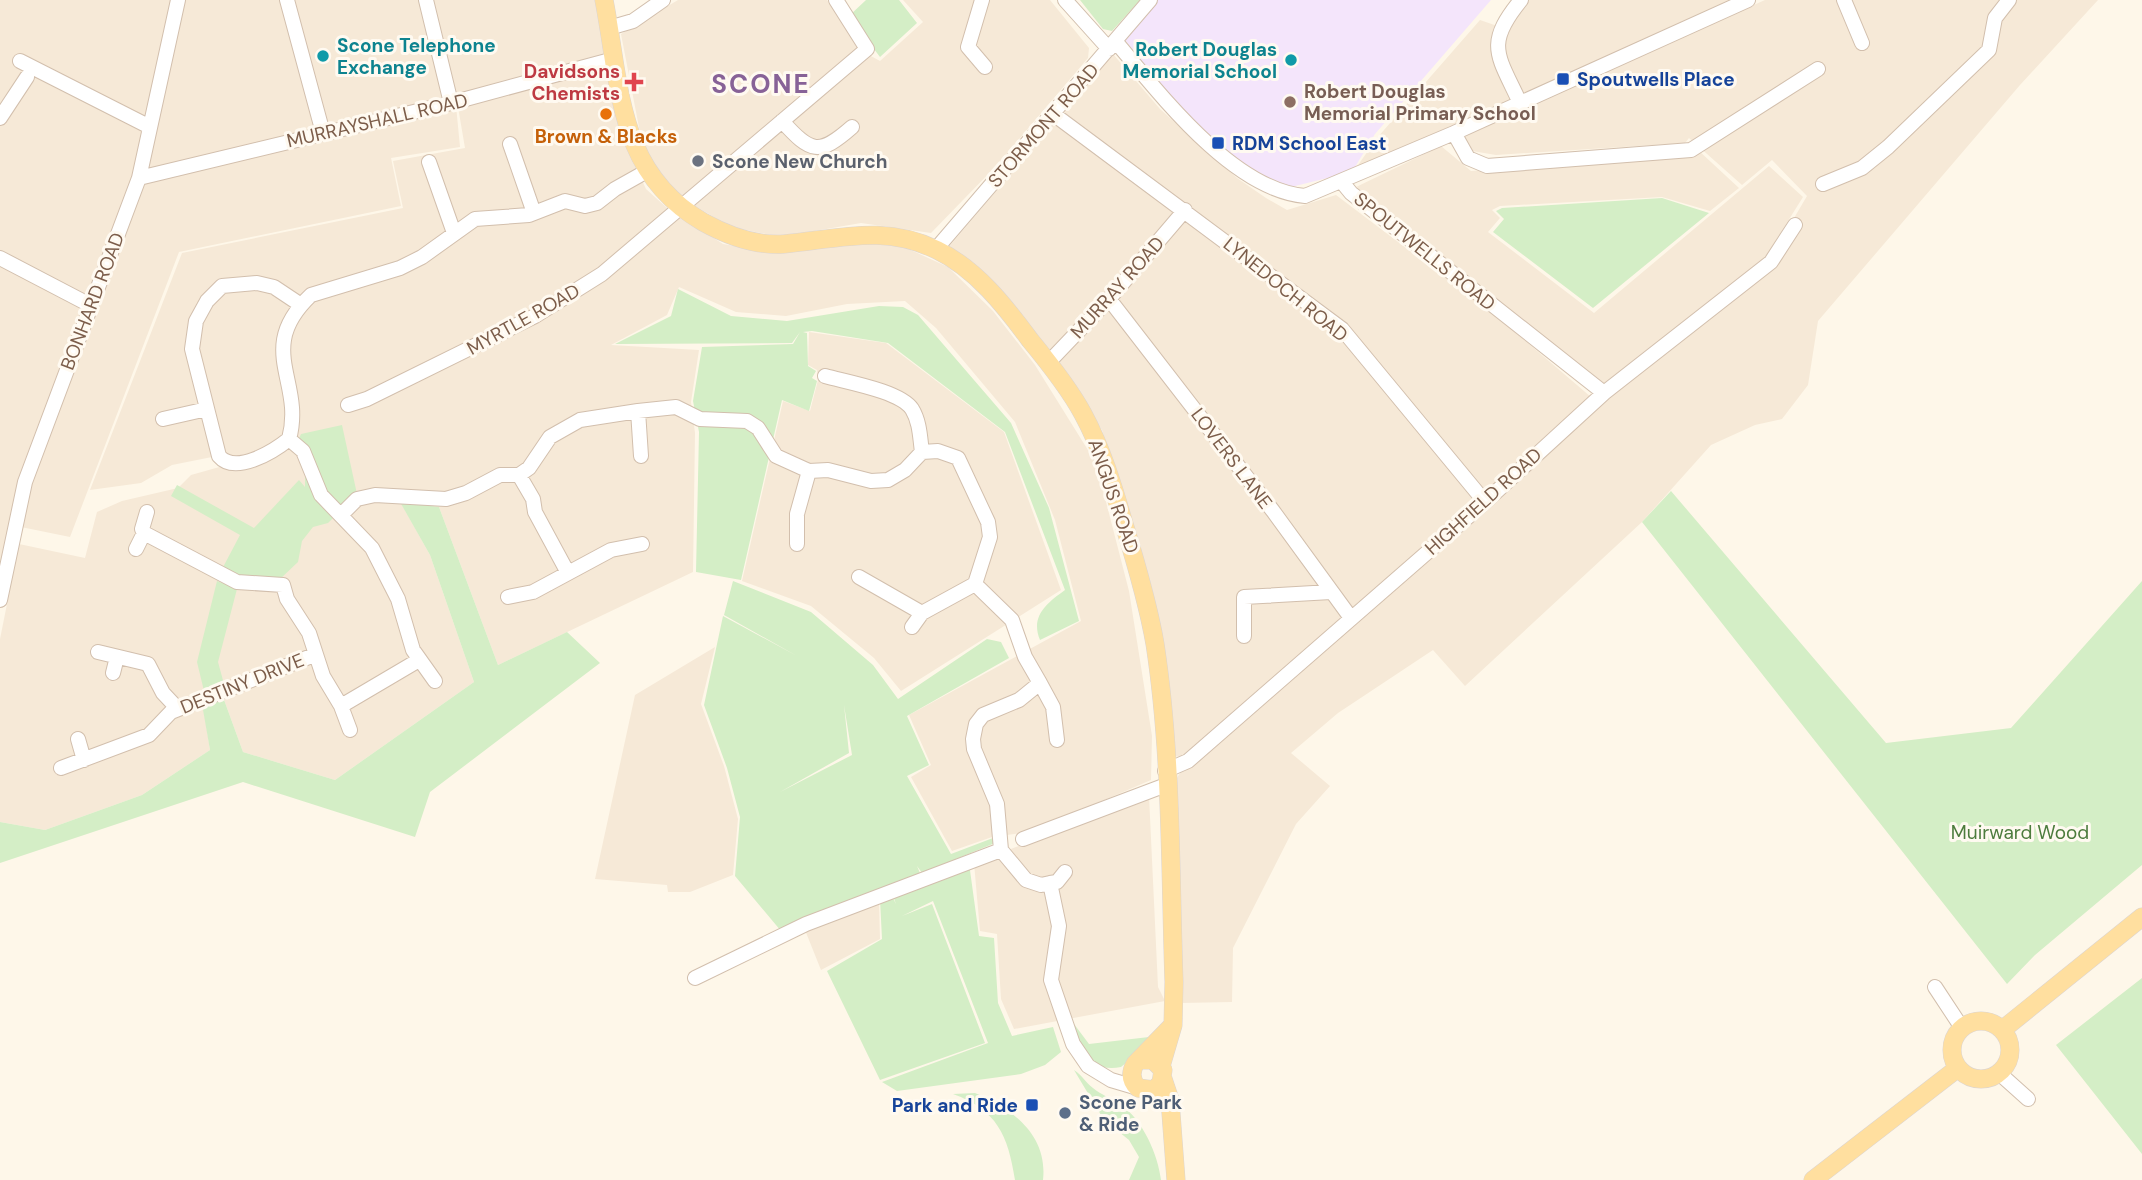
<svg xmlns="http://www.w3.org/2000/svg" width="2142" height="1180" viewBox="0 0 2142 1180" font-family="'DM Sans',sans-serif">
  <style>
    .residential { fill: #f6e9d7 }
    .education { fill: #f4e5fb }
    .green { fill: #d4eec6; fill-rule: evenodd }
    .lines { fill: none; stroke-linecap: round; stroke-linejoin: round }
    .minor-casing { stroke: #d2bfad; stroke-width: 16 }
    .major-casing { stroke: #ddd5d0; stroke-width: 19 }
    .minor { stroke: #fff; stroke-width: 14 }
    .major { stroke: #ffdf9f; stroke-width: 18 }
    .culture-dot { fill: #0f9aa8; stroke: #fffaf1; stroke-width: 2.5 }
    .transit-dot { fill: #1a4fb4; stroke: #fffaf1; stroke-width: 2.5 }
    .health-dot { fill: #e0444e; stroke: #fffaf1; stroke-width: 2.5 }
    .education-dot { fill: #8d6e63; stroke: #fffaf1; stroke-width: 2.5 }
    .food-dot { fill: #e8710a; stroke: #fffaf1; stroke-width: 2.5 }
    .worship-dot { fill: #6b7280; stroke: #fffaf1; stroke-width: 2.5 }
    .service-dot { fill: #5c6f8a; stroke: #fffaf1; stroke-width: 2.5 }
    .labels { text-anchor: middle; stroke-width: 6; stroke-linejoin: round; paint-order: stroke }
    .culture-label { font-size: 19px; font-weight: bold; fill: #0d838f; stroke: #fffaf1; text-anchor: start }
    .health-label { font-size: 19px; font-weight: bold; fill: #be3a42; stroke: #fffaf1; text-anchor: end }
    .transit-label { font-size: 19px; font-weight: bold; fill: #164399; stroke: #fffaf1; text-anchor: start }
    .education-label { font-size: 19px; font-weight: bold; fill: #785e54; stroke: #fffaf1; text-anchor: start }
    .street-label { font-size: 19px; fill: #7c5d4a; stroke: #fffaf1 }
    .food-label { font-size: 19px; font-weight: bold; fill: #c56008; stroke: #fffaf1 }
    .worship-label { font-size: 19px; font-weight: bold; fill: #5b616d; stroke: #fffaf1; text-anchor: start }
    .park-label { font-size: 19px; fill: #4d7c3d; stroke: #fffaf1 }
    .service-label { font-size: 19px; font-weight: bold; fill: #4e5e75; stroke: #fffaf1; text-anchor: start }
    .district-label { font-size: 26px; font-weight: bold; letter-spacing: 2px; fill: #876297; stroke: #fffaf1 }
  </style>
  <rect width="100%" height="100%" fill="#fef7e9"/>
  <path class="residential" d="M0,0H173L131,184L45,415L0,583Z
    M182,0H595L607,58L455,95L460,147L391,158L401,206L179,252L70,537L21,527L29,482L110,269Z
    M678,0H827L860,50L681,198L651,165L642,143L621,34Z
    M903,0H1050L1089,48L1088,58L998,164L931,233L861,223L780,237L731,227L690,203L869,55L880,61L923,22Z
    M1529,0H1734L1356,168L1377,138L1480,20L1506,29Z
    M1765,0H2098L2020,85L1818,321L1808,385L1782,419L1755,425L1711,445L1642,522L1465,686L1433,650L1338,713L1291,753L1330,786L1296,824L1233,948L1232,1002L1181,1003L1172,786L1180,773L1771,257L1807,196L1772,160L1742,185L1689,138L1685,143L1496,155L1472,151L1464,139L1467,132Z
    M1113,54L1160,109L1237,178L1266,198L1287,210L1336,195L1501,320L1591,397L1405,568L1182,757L1167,755L1153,591L1102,430L1059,370L947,249Z
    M606,68L632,159L646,189L666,207L723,244L776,253L842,242L889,240L948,267L993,311L1035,365L1096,463L1129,591L1152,736L1151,780L1030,832L992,837L952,851L911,777L931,765L909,715L1081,621L1055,520L1015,422L936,328L905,301L847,304L786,316L736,312L679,287L667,315L611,345L699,350L691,402L695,433L693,572L498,665L439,507L401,503L430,555L474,682L335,780L243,752L223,697L203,704L210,750L142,795L45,830L0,822V639L19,544L85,558L97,512L122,501L178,488L191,475L223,466L212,457L172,465L141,483L90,490L182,253L403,208L393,161L465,148L458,107Z
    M1441,146L1471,171L1566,166L1698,150L1739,188L1710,211L1662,197L1500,206L1492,210L1500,218L1488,232L1594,313L1769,166L1803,197L1760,266L1601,390L1354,188Z
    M809,332L886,343L1004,432L1061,590L901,691L874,658L811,606L742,581L783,401L810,411L818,380L817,370L808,365Z
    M715,647L701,704L724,766L738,819L733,875L690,892H668L667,885L595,879L635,695Z
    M1149,796L1158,987L1165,1001L1014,1029L1001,999L997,934L980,931L974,863Z
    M879,901L880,939L821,970L805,930Z"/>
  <path class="education" d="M1158,0H1491L1375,134L1352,172L1291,187L1255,173L1184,114L1125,40Z"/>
  <path class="green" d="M866,0H899L917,23L880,57L849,16Z
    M1080,0H1140L1112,31L1103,29Z
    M1662,198L1709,213L1593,308L1493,232L1504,219L1496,211L1502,208Z
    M678,289L731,316L787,321L879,306L903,307L918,315L1011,423L1049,508L1079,621L1040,640C1030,616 1047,603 1065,590L1005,432L888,343L812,331L803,332L807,333L808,366L816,371L812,378L817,381L809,411L782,400L741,580L696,572L699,432L693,401L702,347L793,344L800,332L792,343L615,344L671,316Z
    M342,425L357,494L328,523L313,527L302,541L298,562L279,580L239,576L221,571L240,535L171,496L177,485L254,528L299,480L305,487V476L315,467L298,441L301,434Z
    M1671,491L1886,743L2011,728L2142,581V865L2035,955L2007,984L1642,522Z
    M400,502L439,507L498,665L567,632L600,663L430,792L415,837L243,782L0,863V822L45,830L142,795L210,750L202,704L223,697L243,752L335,780L474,682L430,555Z
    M217,581L237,589L218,662L224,684L204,691L197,662Z
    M733,581L811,612L873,665L898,699L987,639L1001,642L1009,658L907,716L929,765L907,776L951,854L993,838L995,843L922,873L917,866L920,873L781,931L735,876L740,817L727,768L704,705L723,616L797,656L724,615ZM844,705L852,755L780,792L849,753Z
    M969,863L979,936L994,938L998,1003L1012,1036L1053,1027L1061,1052L1045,1065L1021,1074L897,1091L882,1082L988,1043L933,901L902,916L932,904L985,1043L880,1080L827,971L882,939L880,899L891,894L896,904L892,893Z
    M2142,978V1154L2056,1045Z
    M1071,1020L1089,1044L1149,1037L1151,1042L1121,1067C1088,1074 1081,1045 1071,1020Z
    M1074,1070C1083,1076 1085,1082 1093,1088C1101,1095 1113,1099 1121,1105C1143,1120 1158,1155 1161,1180H1129L1139,1157L1129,1140L1104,1120Z
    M975,1093C1013,1109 1048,1135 1043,1180H1015C1008,1135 997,1110 953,1094Z"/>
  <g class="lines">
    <g class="minor-casing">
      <path id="minor" d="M287,0L323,133
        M426,0L451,103
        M982,0L968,47L985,67
        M1065,0L1109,49
        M1844,0L1862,43
        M609,28L633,21L663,0
        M1116,42C1160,94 1233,190 1305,196L1454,133L1748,0
        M20,61L150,127
        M1520,103C1498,55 1484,45 1521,0
        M1052,113L1342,329L1485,502
        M0,118L27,77
        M782,121C811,153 819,156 852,127
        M1454,133L1468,158L1487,166L1691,150L1818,69
        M510,144L534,213
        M429,162L454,233
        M139,178L451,103L614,59
        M1342,182L1351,193L1604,393
        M1823,184L1862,168L1888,147L1989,50L1995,18L2009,0
        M936,249L1150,0
        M0,258L90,305
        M1109,299L1273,511L1351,618
        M301,305L274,287L257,283L222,286L207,301L196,321L192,349L219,456C235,475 273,452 289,439C305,381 254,349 311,295L400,268L422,257L475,219L529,215L565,201L585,206L597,203L615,189L647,171
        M1048,363L1109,299L1185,210
        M825,376C846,382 900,391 912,409C920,422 920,438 922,452
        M348,405L367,399L535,316L602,274L867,49L836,0
        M638,411L641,456
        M163,419L207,409
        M289,439L303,451L321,495L372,548L398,599L413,650L435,681
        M519,475L533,499L535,512L568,573
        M342,514L357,499L375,495L446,499L466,493L500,475H519L529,468L550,437L580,420L638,411L676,407L700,419L747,421L758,428L776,456L809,471L828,470L871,481L888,480L905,470L922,452L938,451L958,458L988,522L990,537L975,584L1012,620L1025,657L1040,683L1019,700L983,715L976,724L973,739L974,749L997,804L1001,850L1026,880L1041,885L1050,883L1059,926L1051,980L1073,1044L1088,1066L1111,1080L1138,1088
        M144,533L237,582L283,585L287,599L309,633L323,676L341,706
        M797,544V514L809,471
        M136,549L144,533L142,529L147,512
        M859,577L922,613L975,584
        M508,597L533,592L611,550L642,544
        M0,600L25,482L139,178L178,0
        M912,627L922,613
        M1244,636V597L1331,592
        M98,652L148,664L163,693L178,709
        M113,673L117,657
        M1040,683L1053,707L1057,740
        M350,730L341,706L419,660
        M78,739L84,760
        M61,768L149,735L171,712L314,655
        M1165,771L1188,761L1485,502L1604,393L1771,262L1795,225
        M1023,839L1166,785
        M1050,883L1057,882L1065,872
        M695,978L806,924L1001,850
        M1935,987L1962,1028
        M1999,1073L2028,1099"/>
    </g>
    <g class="major-casing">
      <path id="major" d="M604,0C621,87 617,172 703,222C728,236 755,246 784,244C839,239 884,224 937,250C976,269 1005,306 1030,340C1049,363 1069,388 1083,414C1102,449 1113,486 1124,524C1136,563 1148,603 1155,644C1172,755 1170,870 1174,982L1173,1025L1161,1066
        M1952 1050a29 29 0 1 1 58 0a29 29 0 1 1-58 0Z
        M2002,1030L2142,917
        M1142,1060H1153L1163,1070L1161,1083L1154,1090L1138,1088C1131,1081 1130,1073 1135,1064L1172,1026
        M1163,1079L1170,1100L1176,1180
        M1813,1180L1958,1068"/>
    </g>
    <use href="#minor" class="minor"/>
    <use href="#major" class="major"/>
  </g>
  <g class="culture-dot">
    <circle cx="323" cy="56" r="7"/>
    <circle cx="1291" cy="60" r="7"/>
  </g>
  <g class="transit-dot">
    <rect x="1556" y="72" width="14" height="14" rx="3.5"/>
    <rect x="1211" y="136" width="14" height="14" rx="3.5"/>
    <rect x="1025" y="1098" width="14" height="14" rx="3.5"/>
  </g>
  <path class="health-dot" d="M630.5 71.5h7v7h7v7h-7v7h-7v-7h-7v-7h7z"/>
  <circle class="education-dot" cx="1290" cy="102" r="7"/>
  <circle class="food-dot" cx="606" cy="114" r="7"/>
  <circle class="worship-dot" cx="698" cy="161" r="7"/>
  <circle class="service-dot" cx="1065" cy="1113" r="7"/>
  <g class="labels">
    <g class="culture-label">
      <text x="337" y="52">Scone Telephone<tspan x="337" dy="22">Exchange</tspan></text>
      <text x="1277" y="56" text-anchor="end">Robert Douglas<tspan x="1277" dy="22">Memorial School</tspan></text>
    </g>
    <g class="health-label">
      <text x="620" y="78">Davidsons<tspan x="620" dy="22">Chemists</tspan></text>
    </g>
    <g class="transit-label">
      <text x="1577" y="86">Spoutwells Place</text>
      <text x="1232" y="150">RDM School East</text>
      <text x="1018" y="1112" text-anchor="end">Park and Ride</text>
    </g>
    <g class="education-label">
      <text x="1304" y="98">Robert Douglas<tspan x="1304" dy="22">Memorial Primary School</tspan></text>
    </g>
    <g class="street-label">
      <text transform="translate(377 120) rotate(-13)" y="7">MURRAYSHALL ROAD</text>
      <text transform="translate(1043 125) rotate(-49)" y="7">STORMONT ROAD</text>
      <text transform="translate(1425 251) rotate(39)" y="7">SPOUTWELLS ROAD</text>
      <text transform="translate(1117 287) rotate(-48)" y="7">MURRAY ROAD</text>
      <text transform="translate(1286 289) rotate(39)" y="7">LYNEDOCH ROAD</text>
      <text transform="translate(92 301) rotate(-69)" y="7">BONHARD ROAD</text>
      <text transform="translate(523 319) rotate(-29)" y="7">MYRTLE ROAD</text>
      <text transform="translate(1232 458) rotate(53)" y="7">LOVERS LANE</text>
      <text transform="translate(1114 496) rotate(71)" y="7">ANGUS ROAD</text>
      <text transform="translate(1483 501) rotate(-42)" y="7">HIGHFIELD ROAD</text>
      <text transform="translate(242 683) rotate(-22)" y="7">DESTINY DRIVE</text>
    </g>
    <g class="food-label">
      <text x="606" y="143">Brown &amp; Blacks</text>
    </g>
    <g class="worship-label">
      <text x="712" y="168">Scone New Church</text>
    </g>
    <g class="park-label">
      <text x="2020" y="839">Muirward Wood</text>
    </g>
    <g class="service-label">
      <text x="1079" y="1109">Scone Park<tspan x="1079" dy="22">&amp; Ride</tspan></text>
    </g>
    <g class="district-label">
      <text x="761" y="93">SCONE</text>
    </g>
  </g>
</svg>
